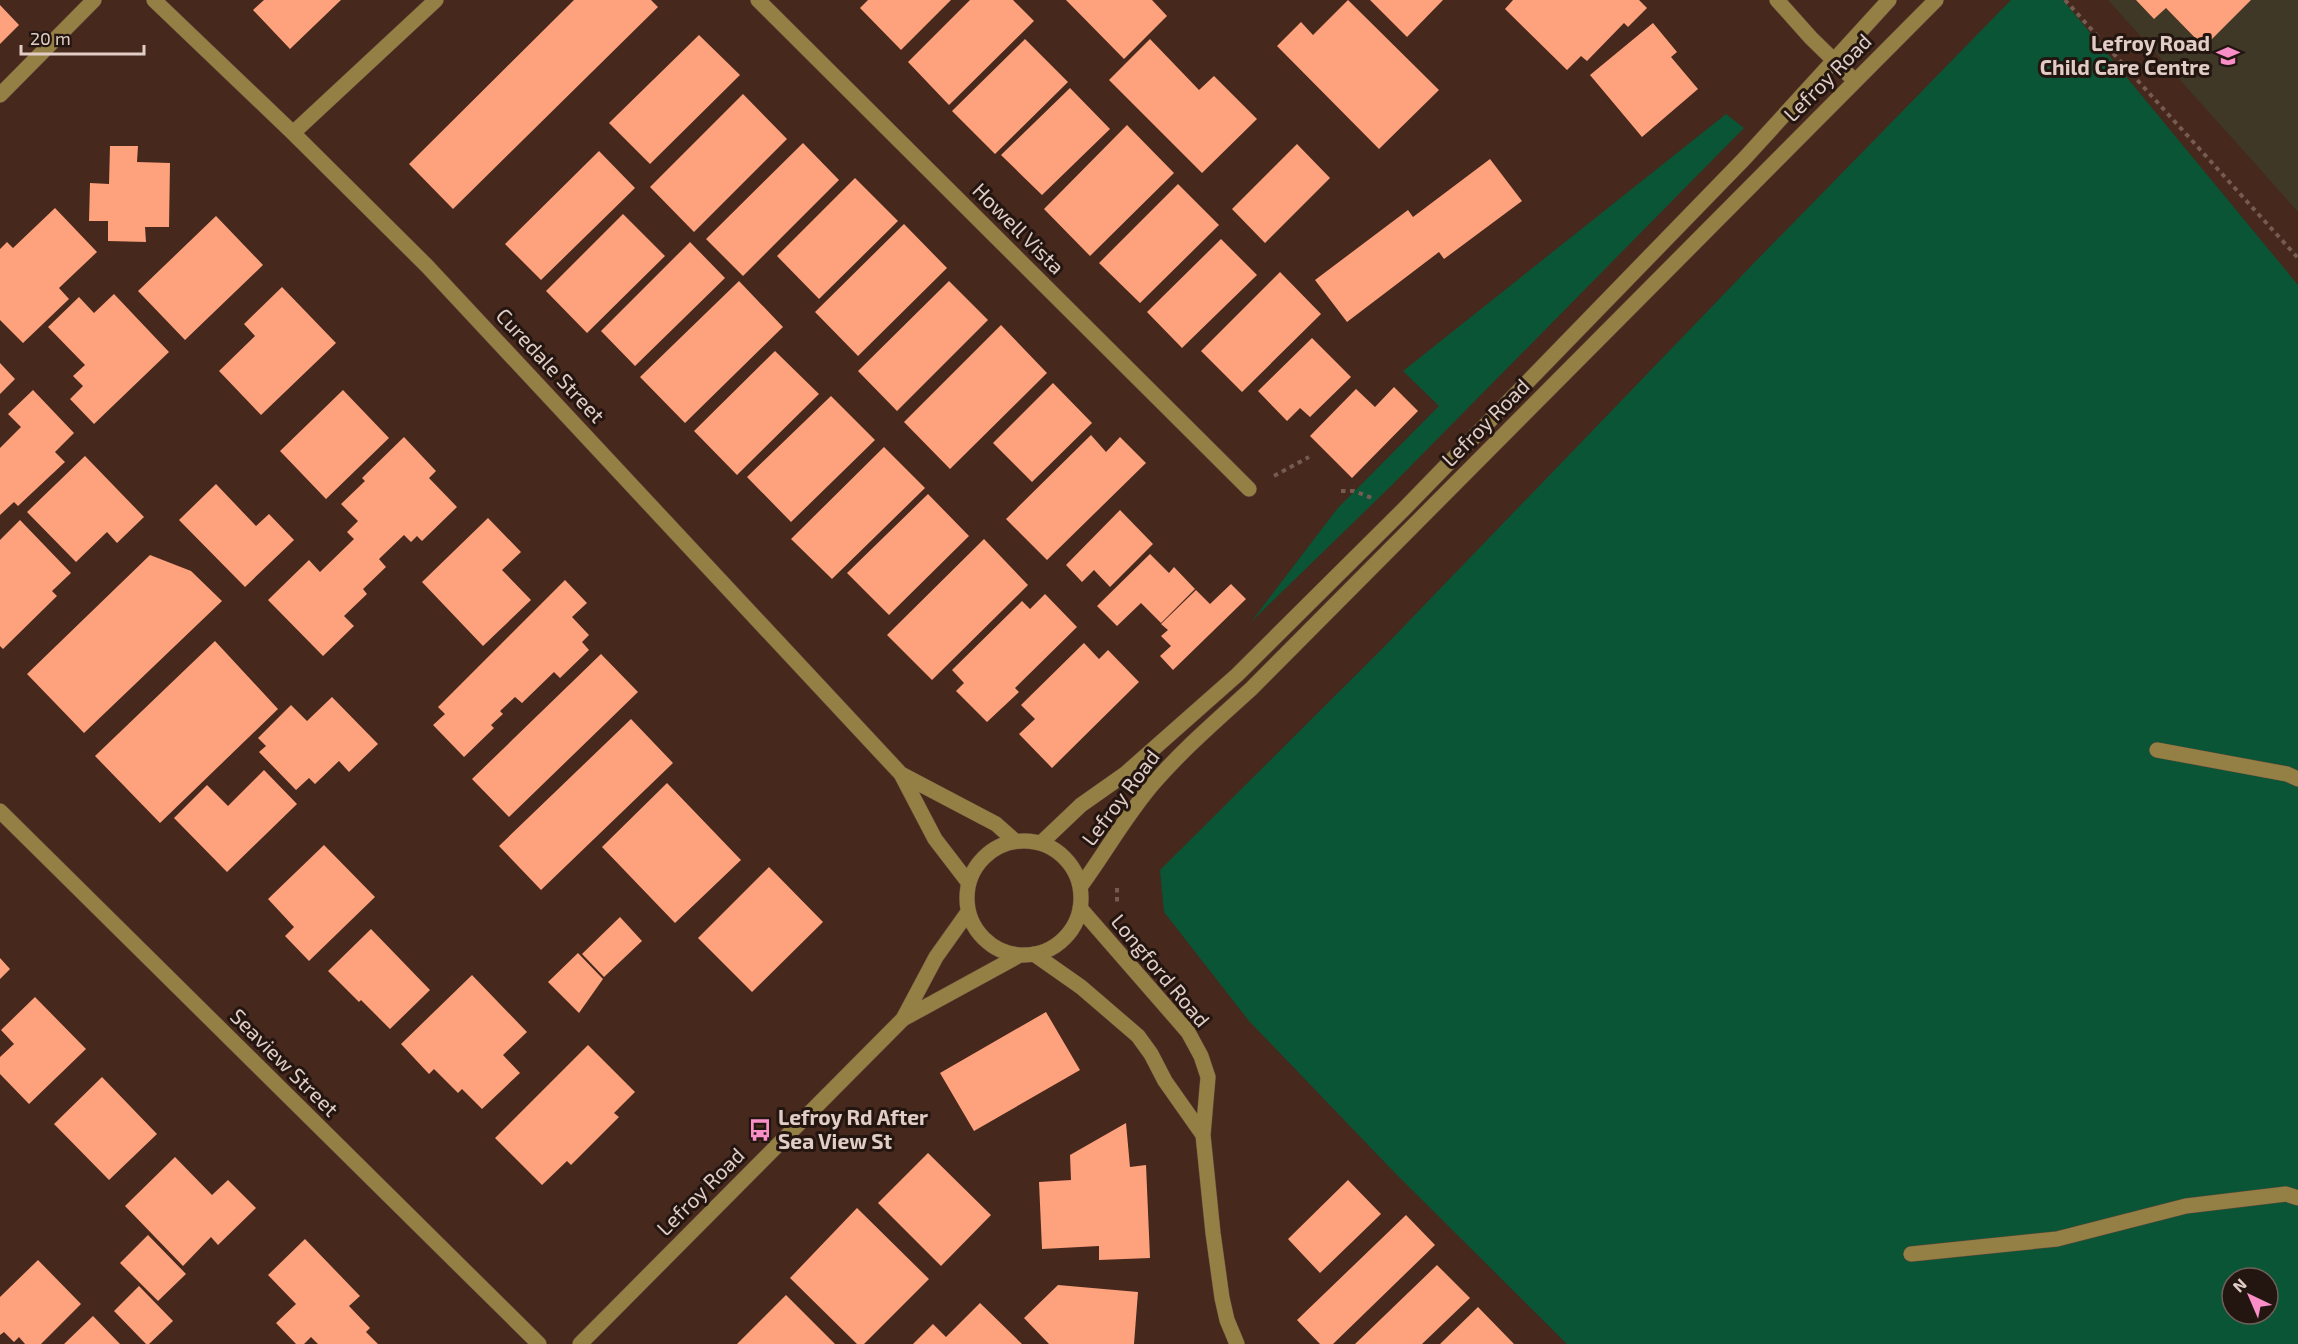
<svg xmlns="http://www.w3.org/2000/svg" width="2298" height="1344" viewBox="0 0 2298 1344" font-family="'Exo 2',sans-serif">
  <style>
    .education { fill: #3f3827 }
    .green { fill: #095535; fill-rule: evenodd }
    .building { fill: #fea17d }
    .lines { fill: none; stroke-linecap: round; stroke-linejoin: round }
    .minor-casing { stroke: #62463b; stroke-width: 16 }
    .path { stroke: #765b51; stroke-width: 4; stroke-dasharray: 4.5 4.5; stroke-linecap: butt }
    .minor { stroke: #947f45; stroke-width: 15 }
    .labels { text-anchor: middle; stroke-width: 6; stroke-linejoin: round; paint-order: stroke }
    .poi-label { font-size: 21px; font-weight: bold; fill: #e1cdc6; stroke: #231510; text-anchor: end }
    .street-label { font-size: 21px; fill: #e1cdc6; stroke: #231510 }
  </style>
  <rect width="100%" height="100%" fill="#46281d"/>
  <path class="education" d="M2108,0H2298V212L2251,159Z"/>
  <path class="green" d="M2011,0H2063L2298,285V1344H1567L1395,1173L1249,1021L1164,912L1160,870L1383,648L1751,266ZM2232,1278H2268V1314H2232Z
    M1726,114L1744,128L1393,484L1251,622L1337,509L1439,406L1403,371Z"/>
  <path class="building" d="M264,0H341L290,49L253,10Z
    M574,0H651L658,7L453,209L409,164Z
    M868,0H951L901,50L860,8Z
    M970,0H1013L1034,21L949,105L908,62Z
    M1066,0H1152L1167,16L1124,59Z
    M1348,0L1439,90L1379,149L1277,46L1301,22L1313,35Z
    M1370,0H1443L1407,37Z
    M1513,0H1639L1647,8L1628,27L1624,23L1587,61L1581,56L1567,70L1505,9Z
    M2136,0H2251L2204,47L2166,8L2154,19Z
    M0,5L19,25L0,44Z
    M1653,23L1677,52L1671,57L1698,89L1642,137L1590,75Z
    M699,35L740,75L650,164L609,123Z
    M1025,39L1068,82L995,154L952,111Z
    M1150,39L1199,90L1214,76L1257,119L1202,173L1109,80Z
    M1070,88L1110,129L1042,195L1001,155Z
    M743,94L787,139L694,232L650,187Z
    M1127,125L1174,173L1090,256L1044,209Z
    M803,143L839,180L743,276L706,239Z
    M1297,144L1330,178L1265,243L1232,209Z
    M110,146H138L137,162L170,163L169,227H145L146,242L108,241V221H89L90,183L109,184Z
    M599,151L635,188L541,280L505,244Z
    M1490,159L1522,201L1444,259L1439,252L1347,322L1315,280L1408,210L1413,217Z
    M855,178L898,221L819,299L777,256Z
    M1178,184L1219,225L1140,303L1099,263Z
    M55,208L97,252L59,288L69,299L23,343L0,320V249L7,242L13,248Z
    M623,214L665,256L587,333L546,291Z
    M216,216L263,265L185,340L138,291Z
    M904,224L947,268L858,356L815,312Z
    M1221,239L1257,275L1182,348L1147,312Z
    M690,242L725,278L635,366L601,331Z
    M1280,272L1321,314L1242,392L1201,351Z
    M739,281L783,327L685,423L640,377Z
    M949,281L988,320L897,411L858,371Z
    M282,287L336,343L261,415L219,371L255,336L244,324Z
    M114,294L169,352L94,424L70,399L83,386L73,376L85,365L48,327L79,297L94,313Z
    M1001,325L1047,373L950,469L904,422Z
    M1312,338L1351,377L1310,417L1300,408L1287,421L1258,391Z
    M775,351L819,394L737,475L694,431Z
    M0,363L15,379L0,394Z
    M1053,383L1092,423L1032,482L993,443Z
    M1394,387L1418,411L1352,478L1310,436L1356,389L1375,407Z
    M33,390L74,433L55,452L65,462L18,506L14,502L0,515V448L21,427L8,414Z
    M343,390L389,438L326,499L280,451Z
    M831,396L875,440L791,522L747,477Z
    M1091,435L1106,452L1120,437L1146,463L1047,560L1006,519Z
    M404,437L436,471L429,478L457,507L422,541L417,536L411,542L404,535L379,559L386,567L363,589L367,594L344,616L354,626L323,656L268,600L309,560L320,572L354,539L347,532L358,521L341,504L365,481L362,478Z
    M884,447L925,488L832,579L791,539Z
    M85,456L144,517L117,543L107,532L76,562L27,512Z
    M216,484L256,526L269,514L294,540L245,587L179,520Z
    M928,494L969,536L889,615L847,573Z
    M1120,510L1153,544L1110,587L1094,570L1082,582L1066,565Z
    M488,518L521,552L502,570L531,600L483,646L422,582Z
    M20,520L71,573L52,591L57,596L3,649L0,646V540Z
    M984,539L1028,585L932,680L887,635Z
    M1150,554L1169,573L1174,567L1195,589L1161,623L1141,603L1117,626L1097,606Z
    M150,555L191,571L222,601L84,733L27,674Z
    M565,580L587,603L572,617L589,635L582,642L589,650L560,678L554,672L522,703L515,697L500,711L503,714L491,725L494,728L464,757L433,725L445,714L438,707Z
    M1231,584L1246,599L1173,670L1160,656L1171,646L1161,636L1168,630L1161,624L1196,590L1210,604Z
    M1045,594L1077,627L1015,688L1019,692L987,722L956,691L964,683L952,670L1022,601L1030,609Z
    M215,641L278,709L160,823L95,756Z
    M1084,643L1099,659L1108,650L1139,682L1052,768L1019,734L1035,719L1021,705Z
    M601,654L638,692L509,817L472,779Z
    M332,697L378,744L349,772L339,761L315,784L309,778L296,790L259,752L266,746L258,738L291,705L307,721Z
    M631,719L673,763L541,890L499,846Z
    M264,770L297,804L227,872L174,818L207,785L228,806Z
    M667,783L741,860L675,923L602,847Z
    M324,845L375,897L309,961L285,936L294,927L268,899Z
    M769,867L823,922L752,992L698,938Z
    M620,917L642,941L604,977L582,954Z
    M371,929L430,990L390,1029L361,1000L359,1002L328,971Z
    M578,953L603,979L579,1013L548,982Z
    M0,958L10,969L0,979Z
    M472,975L527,1032L503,1055L520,1073L482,1109L462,1089L458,1093L434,1069L429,1074L401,1044Z
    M35,997L86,1049L29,1104L0,1074V1057L14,1044L1,1030Z
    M1046,1012L1080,1070L974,1131L940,1073Z
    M588,1045L635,1092L614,1113L619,1117L571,1165L567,1161L542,1185L495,1138Z
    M102,1077L157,1134L109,1180L54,1124Z
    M1126,1123L1130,1167L1146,1165L1150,1258L1099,1260V1246L1042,1249L1039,1182L1071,1180L1070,1155Z
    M928,1153L991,1215L941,1266L878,1203Z
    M175,1157L212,1195L228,1180L256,1208L218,1245L211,1237L183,1266L125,1206Z
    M1348,1180L1381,1214L1320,1273L1288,1239Z
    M857,1208L929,1279L864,1344H857L790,1278Z
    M1406,1215L1435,1245L1333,1344H1320L1297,1320Z
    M148,1235L186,1274L158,1301L120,1263Z
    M305,1239L360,1296L349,1306L370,1328L366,1332L378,1344H318L311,1337L304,1344H296L276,1323L296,1304L268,1275Z
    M38,1260L81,1304L41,1344H25L19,1337L14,1342L4,1332L0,1335V1297Z
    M1437,1265L1470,1298L1422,1344H1355Z
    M1058,1285L1138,1292L1134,1344H1049L1024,1318Z
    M139,1286L173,1321L149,1344H146L114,1311Z
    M786,1295L835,1344H737Z
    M980,1303L1022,1344H913L933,1324L946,1337Z
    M1478,1307L1514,1344H1440Z
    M93,1316L120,1344H64Z"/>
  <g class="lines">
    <g class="minor-casing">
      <path id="minor" d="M154,0L293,133L427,266L901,774L935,839L968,882
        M758,0L1249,489
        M1777,0L1811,38L1854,80
        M0,95L94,0
        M293,133L436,0
        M2157,750L2287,774L2298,779
        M901,774L996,824L1015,841
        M0,811L539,1344
        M967 898a57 57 0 1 1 114 0a57 57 0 1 1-114 0Z
        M1041,843L1081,805L1125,774L1237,675L1404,509L1744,159L1889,0
        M1080,887C1105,853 1125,817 1152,785C1182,750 1217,720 1251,689L1936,0
        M1080,908L1188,1032L1201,1056L1208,1077L1203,1135L1213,1233L1222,1298L1227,1320L1237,1344
        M1034,954L1081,987L1138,1036L1151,1054L1165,1081L1203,1135
        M903,1019L1020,955
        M1911,1254L2057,1239L2186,1206L2286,1194L2298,1198
        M580,1344L903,1019L936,957L968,912"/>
    </g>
    <path class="path" d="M2065,0L2298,258
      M1274,476L1309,457
      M1341,491H1354L1372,498
      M1117,888V905"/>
    <use href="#minor" class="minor"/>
  </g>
  <defs>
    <g id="school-bare" transform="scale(1.8)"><path d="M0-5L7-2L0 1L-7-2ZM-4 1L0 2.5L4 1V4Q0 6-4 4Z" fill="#fa8fc7" stroke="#231510" stroke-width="2.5" paint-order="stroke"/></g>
    <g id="bus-bare" transform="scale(1.8)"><path d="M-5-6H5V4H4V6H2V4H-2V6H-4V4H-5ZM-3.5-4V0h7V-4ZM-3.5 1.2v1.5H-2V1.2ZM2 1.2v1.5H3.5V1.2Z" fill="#fa8fc7" stroke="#231510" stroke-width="2.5" paint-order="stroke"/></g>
  </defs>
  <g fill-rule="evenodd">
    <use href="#school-bare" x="2228" y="56"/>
    <use href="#bus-bare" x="760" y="1130"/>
  </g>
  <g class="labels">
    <g class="poi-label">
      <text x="2210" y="51">Lefroy Road<tspan x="2210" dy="24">Child Care Centre</tspan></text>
      <text x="778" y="1125" text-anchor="start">Lefroy Rd After<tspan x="778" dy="24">Sea View St</tspan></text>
    </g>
    <g class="street-label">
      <text transform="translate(1828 78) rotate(-45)" y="7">Lefroy Road</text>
      <text transform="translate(1018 229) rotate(45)" y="7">Howell Vista</text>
      <text transform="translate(550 366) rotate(47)" y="7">Curedale Street</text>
      <text transform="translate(1486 423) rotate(-45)" y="7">Lefroy Road</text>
      <text transform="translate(1121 798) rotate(-53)" y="7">Lefroy Road</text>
      <text transform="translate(1160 971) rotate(50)" y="7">Longford Road</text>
      <text transform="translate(284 1063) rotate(45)" y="7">Seaview Street</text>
      <text transform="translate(701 1192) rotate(-45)" y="7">Lefroy Road</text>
    </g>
  </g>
  <g transform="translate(2250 1296) rotate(316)"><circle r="28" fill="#231510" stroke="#6f5f59" stroke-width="1.5"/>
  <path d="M0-4.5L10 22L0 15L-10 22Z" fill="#fa8fc7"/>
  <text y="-9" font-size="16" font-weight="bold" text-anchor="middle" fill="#e1cdc6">N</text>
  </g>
  <path d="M21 45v9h123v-9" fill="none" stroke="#e1cdc6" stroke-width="3"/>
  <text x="30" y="45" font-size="18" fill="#e1cdc6" stroke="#231510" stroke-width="4.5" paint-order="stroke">20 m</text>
</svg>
